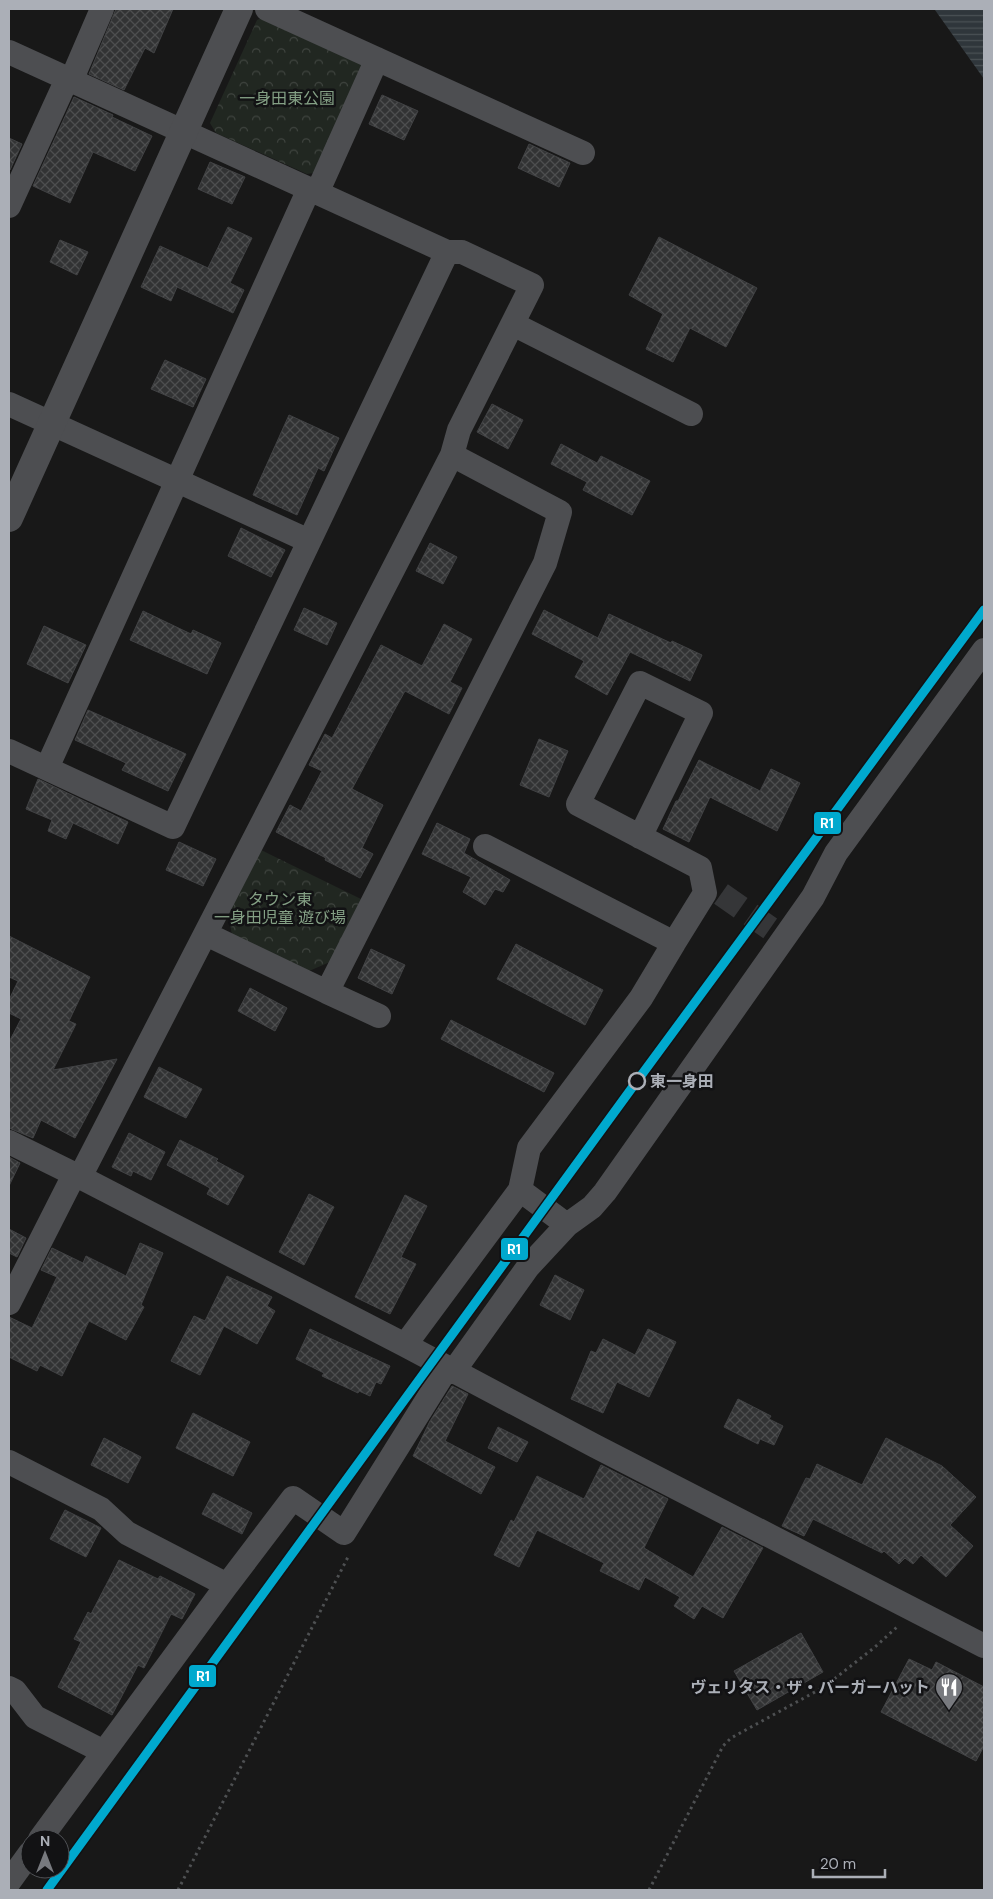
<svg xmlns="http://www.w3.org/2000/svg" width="993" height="1899" viewBox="0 0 993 1899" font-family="'DM Sans','Noto Sans JP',sans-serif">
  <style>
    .park { fill: url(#park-crowns) }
    .water { fill: url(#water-rules) }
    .building { fill: url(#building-cross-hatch); stroke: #414244 }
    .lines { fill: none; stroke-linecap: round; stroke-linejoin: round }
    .minor-tunnel { stroke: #353638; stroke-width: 24; stroke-dasharray: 24 12; stroke-linecap: butt }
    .path { stroke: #4e5052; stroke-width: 3; stroke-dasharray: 2.5 4; stroke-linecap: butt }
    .minor { stroke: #4d4e51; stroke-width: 24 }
    .tertiary { stroke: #4d4e51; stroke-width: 28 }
    .rail-1-casing { stroke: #121214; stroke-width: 12 }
    .rail-1 { stroke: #00a9ce; stroke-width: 9 }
    .stop-dot { fill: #121214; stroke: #abafb7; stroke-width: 2.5 }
    .labels { text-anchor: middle; stroke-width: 5; stroke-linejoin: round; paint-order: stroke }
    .park-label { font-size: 16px; fill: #84a085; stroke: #121214 }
    .stop-label { font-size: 16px; font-weight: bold; fill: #abafb7; stroke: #121214; text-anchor: start }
    .poi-label { font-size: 16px; font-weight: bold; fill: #abafb7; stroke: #121214; text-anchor: end }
    .line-badge { stroke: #121214; stroke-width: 2 }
    .badge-label { font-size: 14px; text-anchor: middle; font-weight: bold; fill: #fff }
  </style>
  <defs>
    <pattern id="park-crowns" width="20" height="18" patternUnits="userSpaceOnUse" patternTransform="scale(1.25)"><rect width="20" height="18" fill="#212721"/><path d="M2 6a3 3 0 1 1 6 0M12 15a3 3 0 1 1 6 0" fill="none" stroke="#3f443f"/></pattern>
    <pattern id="water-rules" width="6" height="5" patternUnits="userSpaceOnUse" patternTransform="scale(1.25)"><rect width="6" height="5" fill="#2f363b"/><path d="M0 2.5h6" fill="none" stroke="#4a5155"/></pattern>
    <pattern id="building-cross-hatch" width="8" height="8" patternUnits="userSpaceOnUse" patternTransform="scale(1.25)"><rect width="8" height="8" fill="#323334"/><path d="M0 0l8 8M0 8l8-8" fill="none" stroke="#4d4e4f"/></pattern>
  </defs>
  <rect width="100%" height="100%" fill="#181818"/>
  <path class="park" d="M266,16L360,60L365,69L319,172L307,174L216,133L210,123L257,20Z
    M261,850L361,899L330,962L309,971L232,935L228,913Z"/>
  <path class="water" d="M935,9H984V79L935,10Z"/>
  <path class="building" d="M116,9H173L154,53L145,48L124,90L89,74Z
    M382,95L418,111L404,140L369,124Z
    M74,97L113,115L112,117L152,136L135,171L93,152L70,203L33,186Z
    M9,138L22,144L10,170L9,169Z
    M529,144L570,163L559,187L518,168Z
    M210,162L245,177L232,204L198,189Z
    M228,227L252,238L230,283L244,290L233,313L177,287L171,301L141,287L160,246L208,268Z
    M659,237L757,288L726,347L690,328L673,362L646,349L663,314L629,295Z
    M60,240L88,252L77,275L50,262Z
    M165,360L206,379L193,407L151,389Z
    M492,404L523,420L508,449L477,432Z
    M289,415L339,438L324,471L318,468L297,515L253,495Z
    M561,444L597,463L601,456L650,481L632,515L583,490L587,482L551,464Z
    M241,528L285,550L271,577L228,556Z
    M430,543L457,557L443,584L416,571Z
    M304,608L337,623L327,645L294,630Z
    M544,610L598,638L609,614L671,643L672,641L702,655L690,681L630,652L607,695L575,677L584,661L532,634Z
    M143,611L191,634L193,630L221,643L207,674L130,640Z
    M444,624L472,639L450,682L462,688L449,714L405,691L395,709L352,789L383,805L362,848L373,854L360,878L325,860L326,858L276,832L290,805L301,811L322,771L309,765L325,734L332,738L381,645L422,666Z
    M44,626L86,645L68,683L27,664Z
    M88,710L186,754L168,791L122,770L126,763L75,740Z
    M539,739L568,751L549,797L520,785Z
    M699,760L760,791L771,769L800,783L777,831L710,797L689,842L663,829L676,801H678Z
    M38,779L128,822L118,844L73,823L66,839L48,831L52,820L26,809Z
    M437,823L470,839L464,853L510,880L503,892L495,889L485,905L463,892L471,877L422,854Z
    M179,842L216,859L203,886L166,870Z
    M9,936L90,977L69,1021L76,1024L53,1070L117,1059L75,1138L41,1120L33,1138L9,1128V1042L21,1019L9,1013V1000L18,981L9,977Z
    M516,944L603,990L585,1025L497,979Z
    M371,949L405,965L392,994L358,978Z
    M250,988L287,1008L275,1031L238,1011Z
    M451,1020L554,1073L544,1092L441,1039Z
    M159,1067L202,1089L186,1118L144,1097Z
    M129,1133L165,1152L151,1180L133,1171L131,1176L112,1167Z
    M180,1140L218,1159L216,1161L244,1176L228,1205L207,1194L210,1188L167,1165Z
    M9,1157L20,1163L9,1186Z
    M309,1194L334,1207L304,1265L279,1252Z
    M405,1195L427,1206L401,1257L416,1264L390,1314L355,1297Z
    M9,1229L26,1238L17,1257L9,1253Z
    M140,1243L163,1253L141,1305L144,1307L126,1340L89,1321L62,1376L40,1365L37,1371L9,1357V1317L32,1328L57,1277L41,1270L52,1248L83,1263L86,1256L126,1276Z
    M555,1275L584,1290L570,1320L540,1305Z
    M227,1276L272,1297L267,1306L275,1311L257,1344L224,1326L200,1375L171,1361L194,1316L205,1321Z
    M310,1329L390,1366L381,1384L376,1382L370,1396L359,1391L358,1393L322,1376L324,1373L296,1359Z
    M648,1329L676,1342L649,1397L617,1382L603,1413L571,1399L591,1351L596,1353L603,1339L635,1355Z
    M452,1386L468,1394L445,1441L495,1467L481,1494L413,1456L430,1421Z
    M738,1399L771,1416L769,1419L783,1426L774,1445L760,1439L758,1444L724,1427Z
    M193,1413L250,1442L233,1476L176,1448Z
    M498,1427L528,1442L517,1462L488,1448Z
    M104,1438L141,1457L128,1483L91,1465Z
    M886,1438L942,1466L976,1497L950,1525L973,1546L946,1577L921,1555L913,1564L905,1558L899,1564L884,1551L882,1553L813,1519L804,1536L782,1526L806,1478L810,1479L817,1464L862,1485Z
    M601,1465L668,1499L644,1548L693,1577L722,1527L763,1548L723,1618L702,1606L694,1619L674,1606L680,1597L645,1577L639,1590L600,1571L604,1563L537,1530L519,1567L494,1555L511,1520L514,1522L537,1476L584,1499Z
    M213,1493L252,1513L242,1534L202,1514Z
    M65,1510L101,1528L86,1557L50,1539Z
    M119,1560L158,1579L160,1576L195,1594L182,1619L171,1614L144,1668L138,1665L112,1715L58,1687L81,1642L74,1639L88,1612L91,1614Z
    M801,1633L823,1672L757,1710L734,1671Z
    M909,1659L932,1670L936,1662L984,1687V1746L976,1761L881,1712Z"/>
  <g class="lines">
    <path class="minor-tunnel" d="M721,894L784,938"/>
    <path class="path" d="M178,1890L348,1557
      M649,1890L723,1746L731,1738L824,1687L875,1647L897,1627"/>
    <path class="minor" d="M267,9L583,153
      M9,52L447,252H462L532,285L459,430L452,455L80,1177
      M71,81L102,9
      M317,193L377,59
      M9,206L67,79
      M513,324L691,414
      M9,404L309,541
      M9,751L173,827L447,252
      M47,768L309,189
      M640,837L701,713L640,683L578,804L700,868L705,893L674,943
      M206,934L327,992L545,563L560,512L452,455
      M327,992L379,1016
      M9,1142L80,1177L405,1345L595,1446L984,1646
      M520,1190L567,1225
      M9,1303L74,1175
      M405,1345L520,1190L529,1148L641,998L674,943L485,846
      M453,1372L528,1267L567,1225L592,1207L605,1192L813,897L836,853L984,650
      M9,1462L101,1509L127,1533L227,1585L293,1498L344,1533L447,1368
      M9,1688L15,1691L35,1717L104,1752
      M40,1839L227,1585
      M9,1882L30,1853"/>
    <path class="tertiary" d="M9,518L239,9"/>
    <g class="rail-1-casing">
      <path id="rail-1" d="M47,1890L637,1081L984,610"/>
    </g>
    <use href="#rail-1" class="rail-1"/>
  </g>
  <defs>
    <g id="restaurant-pin" transform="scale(1.4375)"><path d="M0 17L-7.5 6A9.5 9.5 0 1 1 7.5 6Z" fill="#787a7f" stroke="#121214"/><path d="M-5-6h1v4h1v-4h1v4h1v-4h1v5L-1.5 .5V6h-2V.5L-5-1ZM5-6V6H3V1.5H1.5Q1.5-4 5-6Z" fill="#fff"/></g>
  </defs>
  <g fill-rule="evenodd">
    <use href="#restaurant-pin" x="949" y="1687"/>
  </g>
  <circle class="stop-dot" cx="637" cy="1081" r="8"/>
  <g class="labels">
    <g class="park-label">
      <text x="287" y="104">一身田東公園</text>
      <text x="280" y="905">タウン東<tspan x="280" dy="18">一身田児童 遊び場</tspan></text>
    </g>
    <g class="stop-label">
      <text x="650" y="1087">東一身田</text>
    </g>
    <g class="poi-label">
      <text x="930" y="1693">ヴェリタス・ザ・バーガーハット</text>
    </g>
  </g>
  <g class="line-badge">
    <rect x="813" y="811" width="29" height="24" rx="5" fill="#00a9ce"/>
    <rect x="500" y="1237" width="29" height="24" rx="5" fill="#00a9ce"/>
    <rect x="188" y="1664" width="29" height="24" rx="5" fill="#00a9ce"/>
  </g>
  <g class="badge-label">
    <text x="827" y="828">R1</text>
    <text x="514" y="1254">R1</text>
    <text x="203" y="1681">R1</text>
  </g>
  <rect width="993" height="1899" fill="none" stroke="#abafb7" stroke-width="20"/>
  <g transform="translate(45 1854)"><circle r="24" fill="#121214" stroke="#4f5155"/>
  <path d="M0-4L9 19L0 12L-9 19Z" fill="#787a7f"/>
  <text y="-8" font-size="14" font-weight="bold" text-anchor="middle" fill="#abafb7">N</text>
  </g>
  <path d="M813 1869v8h72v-8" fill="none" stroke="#abafb7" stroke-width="2.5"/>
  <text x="820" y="1869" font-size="15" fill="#abafb7" stroke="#121214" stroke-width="4" paint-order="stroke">20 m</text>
</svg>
